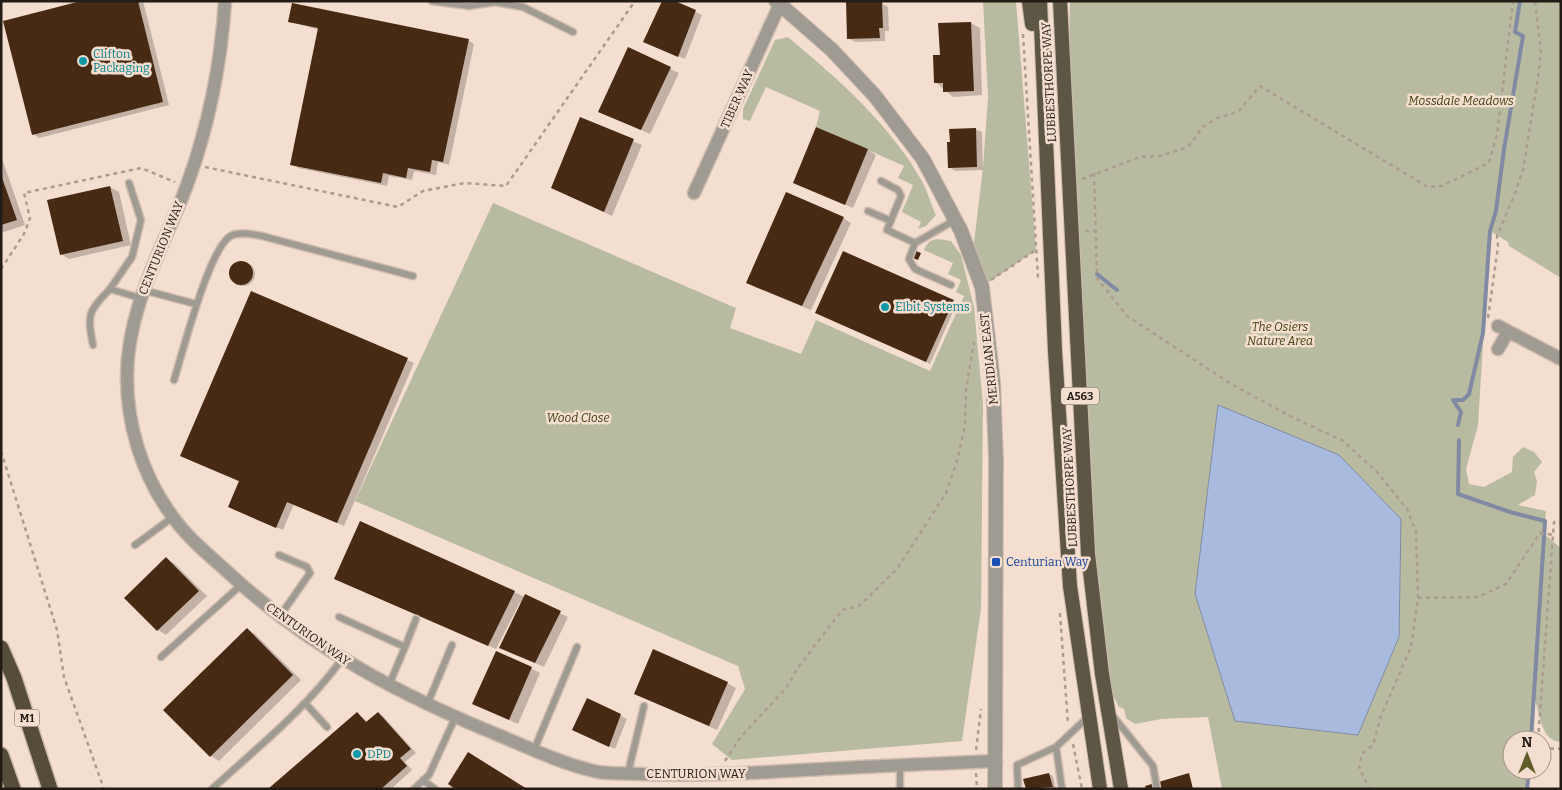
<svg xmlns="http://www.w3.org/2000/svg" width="1562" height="790" viewBox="0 0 1562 790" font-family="Bitter,serif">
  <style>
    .green { fill: #b9bba1 }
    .water { fill: #a8bade; stroke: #808aa2 }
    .shadow { fill: #0003 }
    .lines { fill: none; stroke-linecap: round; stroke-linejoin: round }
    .stream { stroke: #808aa2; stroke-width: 4 }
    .building { fill: #472a13 }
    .service-casing { stroke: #cebbae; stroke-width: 9 }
    .minor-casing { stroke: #cebbae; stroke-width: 15 }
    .tertiary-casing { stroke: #cebbae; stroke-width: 16 }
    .trunk-casing { stroke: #cebbae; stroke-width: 16 }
    .motorway-casing { stroke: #cebbae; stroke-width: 18 }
    .path { stroke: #ac9b8f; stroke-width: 2.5; stroke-dasharray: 4 4; stroke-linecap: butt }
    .service { stroke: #a09b92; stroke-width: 6 }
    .minor { stroke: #a09b92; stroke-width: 12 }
    .tertiary { stroke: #a09b92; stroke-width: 14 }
    .trunk { stroke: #5e5644; stroke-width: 14 }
    .motorway { stroke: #554c39; stroke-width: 15 }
    .culture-dot { fill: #0f9aa8; stroke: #f4decf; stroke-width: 2 }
    .transit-dot { fill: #1a4fb4; stroke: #f4decf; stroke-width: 2 }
    .labels { text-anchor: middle; stroke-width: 5; stroke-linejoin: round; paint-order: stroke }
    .shield { fill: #f4decf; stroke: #62564e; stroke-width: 1 }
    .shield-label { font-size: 11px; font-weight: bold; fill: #231b16 }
    .culture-label { font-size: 12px; fill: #0d838f; stroke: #f4decf; text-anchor: start }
    .street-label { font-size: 12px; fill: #231b16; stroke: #f4decf }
    .park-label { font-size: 12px; font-style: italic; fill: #40400f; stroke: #f4decf }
    .transit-label { font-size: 12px; fill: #164399; stroke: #f4decf; text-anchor: start }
  </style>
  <rect width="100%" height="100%" fill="#f4decf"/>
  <path class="green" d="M983,1H1016L1036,250L982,287L972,259L983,168L988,97Z
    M1070,1H1561V278L1509,246L1508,242L1490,231L1478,425L1466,469L1469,484L1484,487L1512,472L1513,457L1523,447L1534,452L1542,462L1534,472L1537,481L1535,495L1518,505L1546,511L1544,534L1561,548V742C1539,741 1541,711 1533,696L1530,740H1512V770H1528L1527,789H1222L1208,717L1161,719L1135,724L1126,718L1124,709L1119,707L1102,674L1067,133Z
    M788,37C838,79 891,125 923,183C928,193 931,205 936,215L926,226L918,229L921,222L902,212L913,185L898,178L904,166L816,127L820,111L766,87L750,121L743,119V109L775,40Z
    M493,203L736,308L730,328L801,354L816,320L930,371L964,296L956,292L961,280L948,274L953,263L924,250C930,236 938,239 951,241L961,255L974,307L983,404L981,609L962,741L732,760L712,744L745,689L738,666L355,501Z"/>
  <path class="water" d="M1218,405L1339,455L1401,519L1399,637L1358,735L1235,721L1195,594Z"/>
  <path class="shadow" d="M86,1H143L169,105L39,138L33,134Z
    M672,1L702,15L685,59L650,45Z
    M847,1H883V4L888,7L889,31H885V41L855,42L848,38Z
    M289,21L468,40L474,44L449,165L438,162L436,175L414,171L412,180L389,176L387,186L298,168L292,164L319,30Z
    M971,23L980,28L982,95L953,97L935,82L941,56L940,24Z
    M628,49L679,73L650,134L600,112Z
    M580,119L642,145L612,216L552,188Z
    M975,129L982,132L983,170L955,171L949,167L951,143Z
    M868,150L876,155L853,208L795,183Z
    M1,156L25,225L1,233Z
    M110,187L119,192L131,245L69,259L61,254L49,201Z
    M843,218L851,223L811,310L755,287Z
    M231 274a12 12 0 1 1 24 0a12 12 0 1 1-24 0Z
    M251,293L414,363L344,526L294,504L283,530L236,510L240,482L187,459Z
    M953,301L957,303L930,364L821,315Z
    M166,559L175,564L207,596L166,635L158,630L126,598Z
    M336,579L514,592L568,617L544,667L501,648L522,604L520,602L496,649Z
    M247,629L255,634L301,680L219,761L211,756Z
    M497,652L540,673L518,724L474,704Z
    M727,683L736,688L717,730L635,694Z
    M588,699L627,719L615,749L580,733Z
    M357,713L368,722L378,713L384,717L416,753L405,762L412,770L391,789H269Z
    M1049,774L1053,776L1056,789H1027Z"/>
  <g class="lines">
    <path class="stream" d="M1097,274L1117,290
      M1458,425L1461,412L1453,400H1463L1469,394L1483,333L1490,231L1496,211L1504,149L1523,36L1515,32L1520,1
      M1459,440L1458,494L1510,512L1545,521L1531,740
      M1527,789L1529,770"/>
  </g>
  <path class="building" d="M81,1H138L163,102L32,135L3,21Z
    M662,1H675L696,10L678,57L643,42Z
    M846,1L882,2L883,28H879L880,38L847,39Z
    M292,3L469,39L443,162L432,160L430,172L408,168L406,178L383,173L381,183L290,165L318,28L288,22Z
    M971,22L974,91L943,92V83H934L933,55H940L938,23Z
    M628,47L671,67L641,130L598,112Z
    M580,117L634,139L604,212L551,188Z
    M816,127L868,149L845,205L793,183Z
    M976,128L977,167L948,168L947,142H950L949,129Z
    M1,175L17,220L1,225Z
    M110,186L123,241L60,255L47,200Z
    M786,192L844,217L802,306L746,283Z
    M843,251L954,300L926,362L815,313Z
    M916,251L921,253L918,260L913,258Z
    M229 273a12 12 0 1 1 24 0a12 12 0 1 1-24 0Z
    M251,291L408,358L337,523L287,502L276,528L228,507L239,481L180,456Z
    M360,521L515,591L488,646L334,579Z
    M166,557L199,591L157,631L124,598Z
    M525,594L561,611L535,663L499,648Z
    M247,628L293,675L210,757L163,710Z
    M653,649L728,682L709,726L634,694Z
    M496,651L532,667L509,720L472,704Z
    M587,698L621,714L609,747L572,730Z
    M357,712L366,722L378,712L411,749L400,758L407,766L381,789H268Z
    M468,752L527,789H455L448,784Z
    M1049,773L1053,787L1026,789L1023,779Z
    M1189,773L1193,789H1146L1145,786Z"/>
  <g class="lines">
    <g class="service-casing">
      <path id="service" d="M432,1L469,6L495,2L523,7L573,32
        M881,181L898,190L901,196L887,230L915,243L955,220
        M129,183L141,220L132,257L110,289L140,298
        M868,211L891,221
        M915,243L909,259L915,269L951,285
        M143,290L196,304
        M93,345C87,314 88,312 110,289
        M174,380C183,351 208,253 229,237C237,231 252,234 262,236L413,276
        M135,545L173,517
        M279,555L307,567L310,573L280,616
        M339,617L405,647L416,619
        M161,657L241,585
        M389,685L405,647
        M305,703L327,727
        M427,705L452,645
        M1113,716L1153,766L1157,789
        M534,750L577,647
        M900,765V789
        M628,773L644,706
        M423,780L435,789
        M212,789C257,748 306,709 342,659
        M414,789L429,775L455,718
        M1018,789L1017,765L1056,747
        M1062,789L1056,747L1088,717"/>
    </g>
    <g class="minor-casing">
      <path id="minor" d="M225,1C221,64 209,125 187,185C163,249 127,307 127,377C127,425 142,474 170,513C187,538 209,555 231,575C310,648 404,697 503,737C533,750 566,765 598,772C612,774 628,773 642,774C690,776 738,774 786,771C856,767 926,764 996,761
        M694,193L780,4
        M1498,326L1561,359
        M1498,349L1508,332"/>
    </g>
    <g class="tertiary-casing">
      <path id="tertiary" d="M776,1L832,50L875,96L923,159L961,231L982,287L993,382L996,460L995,789"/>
    </g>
    <g class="trunk-casing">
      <path id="trunk" d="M1029,1L1032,24
        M1040,1L1055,351L1070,586L1100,789
        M1060,1L1088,554L1102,674L1121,789"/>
    </g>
    <g class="motorway-casing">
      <path id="motorway" d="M1,648L14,678L50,789
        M1,755L13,789"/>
    </g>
    <path class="path" d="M1023,34L1038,278
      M205,167L398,207L423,191L465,183L506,186L635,1
      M1094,173L1097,278L1127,316L1233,385L1290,416L1343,441L1377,472L1407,509L1416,532L1418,598L1411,647L1381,716L1373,745L1362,754L1359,767L1369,789
      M1082,179L1140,157L1160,156L1188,147L1203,127L1217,118L1238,112L1260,86L1426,186L1439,187L1489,163L1497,135L1513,1
      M1085,231H1096
      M1,269L24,234L30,218L24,193L141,168L175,182
      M991,280L1036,250
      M1488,318L1498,246L1497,236L1514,196L1523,170L1538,78L1541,53L1535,1
      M1,451L57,630L64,677L104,789
      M1418,598L1478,597L1506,584L1540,533L1554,535
      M1060,613L1068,724
      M1538,740L1554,522L1561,523
      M1073,744L1082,789
      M1542,748L1561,749
      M976,750L981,709
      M725,761L740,738L787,687L797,669L842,610L859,606L897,569L946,493L958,458L965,425L966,390L974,342
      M976,773L977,789"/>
    <use href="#service" class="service"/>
    <use href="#minor" class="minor"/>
    <use href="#tertiary" class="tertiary"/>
    <use href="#trunk" class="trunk"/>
    <use href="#motorway" class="motorway"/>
  </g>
  <g class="culture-dot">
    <circle cx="83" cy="61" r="5"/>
    <circle cx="885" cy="307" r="5"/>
    <circle cx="357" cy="754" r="5"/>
  </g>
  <rect class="transit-dot" x="991" y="557" width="10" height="10" rx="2.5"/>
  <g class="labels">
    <g class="shield">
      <rect x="1061" y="387.5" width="38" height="17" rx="4"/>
      <rect x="14.5" y="709.5" width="25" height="17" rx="4"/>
    </g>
    <g class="shield-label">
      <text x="1080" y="400">A563</text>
      <text x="27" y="722">M1</text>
    </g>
    <g class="culture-label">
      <text x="93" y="58">Clifton<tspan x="93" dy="14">Packaging</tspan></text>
      <text x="895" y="311">Elbit Systems</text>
      <text x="367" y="758">DPD</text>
    </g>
    <g class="street-label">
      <text transform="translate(1049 82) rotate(-93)" y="4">LUBBESTHORPE WAY</text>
      <text transform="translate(737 99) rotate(-66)" y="4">TIBER WAY</text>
      <text transform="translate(161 248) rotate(-68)" y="4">CENTURION WAY</text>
      <text transform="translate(989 359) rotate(-96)" y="4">MERIDIAN EAST</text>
      <text transform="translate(1070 487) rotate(-93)" y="4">LUBBESTHORPE WAY</text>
      <text transform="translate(308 634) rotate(35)" y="4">CENTURION WAY</text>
      <text x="696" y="778">CENTURION WAY</text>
    </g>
    <g class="park-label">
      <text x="1461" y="105">Mossdale Meadows</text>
      <text x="1280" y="331">The Osiers<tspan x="1280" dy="14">Nature Area</tspan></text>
      <text x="578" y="422">Wood Close</text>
    </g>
    <g class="transit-label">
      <text x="1006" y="566">Centurian Way</text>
    </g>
  </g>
  <rect width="1562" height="790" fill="none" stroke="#231b16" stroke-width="5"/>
  <g transform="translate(1527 755)"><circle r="24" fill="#f4decf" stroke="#a09085"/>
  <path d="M0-4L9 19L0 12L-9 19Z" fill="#615d2a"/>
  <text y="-8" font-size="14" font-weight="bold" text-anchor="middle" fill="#231b16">N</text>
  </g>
</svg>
